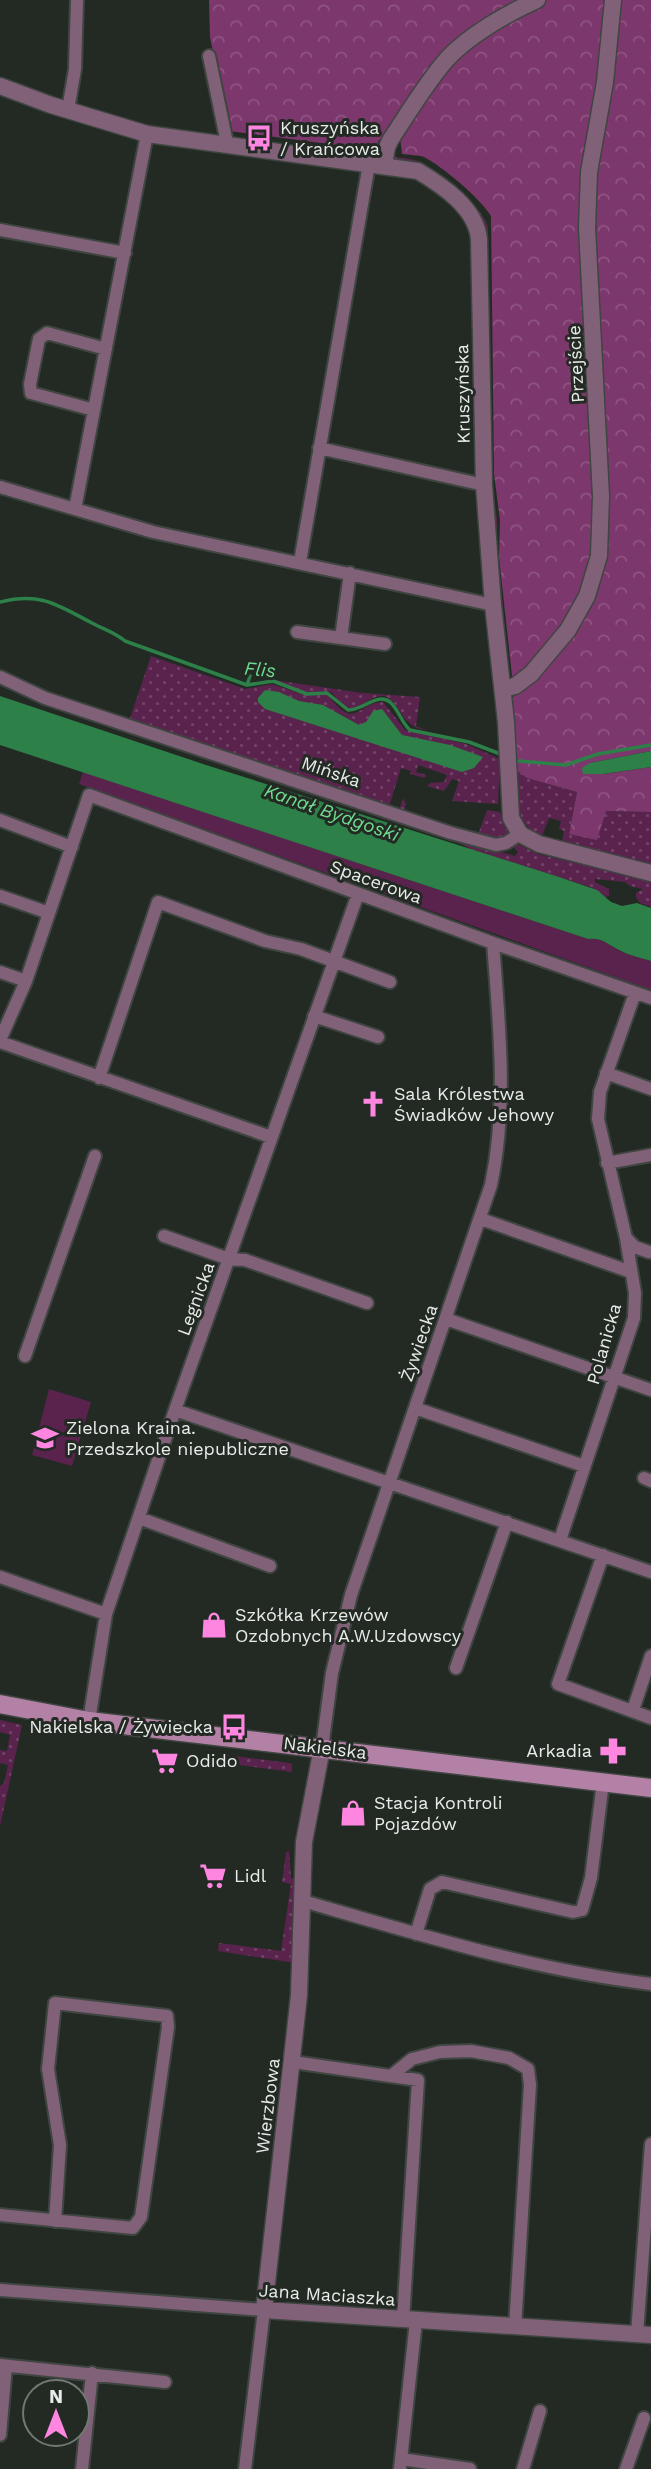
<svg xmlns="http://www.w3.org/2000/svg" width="651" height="2469" viewBox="0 0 651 2469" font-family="'Work Sans',sans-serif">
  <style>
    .grass { fill: url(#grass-dots) }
    .forest { fill: url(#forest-crowns) }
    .park { fill: #5a234e }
    .water { fill: #2d8048 }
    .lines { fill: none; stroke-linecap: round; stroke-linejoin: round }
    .stream { stroke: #2d8048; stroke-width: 3.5 }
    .minor-casing { stroke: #3f4540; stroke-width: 16 }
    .tertiary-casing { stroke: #3f4540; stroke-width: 19 }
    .secondary-casing { stroke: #3f4540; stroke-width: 21 }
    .minor { stroke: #816178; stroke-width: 12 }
    .tertiary { stroke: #816178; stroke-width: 16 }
    .secondary { stroke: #b481a6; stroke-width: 18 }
    .labels { text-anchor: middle; stroke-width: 6; stroke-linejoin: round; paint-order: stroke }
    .poi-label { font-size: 18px; fill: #e8ece9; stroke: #232a24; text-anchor: start }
    .street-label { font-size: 18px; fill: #e8ece9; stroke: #232a24 }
    .water-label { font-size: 19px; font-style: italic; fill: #70db8e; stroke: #232a24 }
  </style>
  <defs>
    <pattern id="grass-dots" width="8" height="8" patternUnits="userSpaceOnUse" patternTransform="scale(1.75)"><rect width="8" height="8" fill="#5a234e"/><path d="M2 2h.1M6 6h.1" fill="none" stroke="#724368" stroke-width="1.8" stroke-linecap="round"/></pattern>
    <pattern id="forest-crowns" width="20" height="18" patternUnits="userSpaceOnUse" patternTransform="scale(1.75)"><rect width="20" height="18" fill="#7c376d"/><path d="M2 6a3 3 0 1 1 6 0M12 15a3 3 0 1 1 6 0" fill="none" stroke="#8f5482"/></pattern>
  </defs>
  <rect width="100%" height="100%" fill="#232a24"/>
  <path class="grass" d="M394,157C405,158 417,159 426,165C446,177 481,205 488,227L491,473L497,520V560L500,575L508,661L509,668L507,670L489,477L485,227C476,196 424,176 396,161Z
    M151,656L245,689L272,684L305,695H328C356,732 356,703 383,702L405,730L466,744L500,759L498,804L452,801L459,781L452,779L444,791L427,786L430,783L444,782L447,775L418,765L416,772L426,775L425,778L410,774L411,771L401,768L389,807L399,811L403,798L406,804L403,813L219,752L199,742L180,738L129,721Z
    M267,679L362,693L420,697L416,726L426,730C399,728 399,695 381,696C370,697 361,707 350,709L341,704L331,692H306Z
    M516,770L527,778L577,792L569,833L605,811L651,812V864L562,842L564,831L559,829L561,821L549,818L542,836C513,824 518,797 516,770Z
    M487,810L500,812L509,835L499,841L476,834L479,832Z
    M458,840L515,856L518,852L511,844L514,842L537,854L651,881V907L640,903L636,897V893L643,889L630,886L625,882L595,879V882L609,889V896L605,897L590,887L470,849L458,842Z
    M0,1720L22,1725L0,1826V1786L4,1783L8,1765L0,1763V1750L7,1751L10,1735L0,1732Z
    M227,1755L289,1763L292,1764V1772L225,1763Z
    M289,1851L291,1878H298L295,1963L218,1951L219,1943L281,1951L291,1884L282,1882L286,1853Z"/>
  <path class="forest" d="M209,0H651V751L590,763L604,774L651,767V812L606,811L597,840L569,834L577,792L527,778L516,770L512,698L520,690L515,677L512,676L499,557L500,520L494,474L491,216C481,199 442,166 424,157C418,155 408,155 402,154L400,137L379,140L375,150L229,131L210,37Z"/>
  <path class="park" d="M83,772L588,939C602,937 607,944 618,950C628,955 641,958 651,961V990L79,784Z
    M49,1389L91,1402L72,1466L32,1455Z"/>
  <path class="water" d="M265,690L279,692L299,701L323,705L359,725L366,722L373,711L382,709L402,735L450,745L483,757L474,768L462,772L265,709L258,702V698Z
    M0,696L206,765L559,877L597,890L611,902L622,906L637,903L651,908V961C641,958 628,955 619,950C607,944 602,937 588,939L0,745Z
    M651,751V767L603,774H583L582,768L590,763Z"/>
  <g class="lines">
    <path class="stream" d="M0,602C42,592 57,605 92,623C105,630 114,632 125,641L247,685L273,681L307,694L327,693L348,710C362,711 377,692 390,702C399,710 401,722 410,730L469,742L503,755
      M247,685L250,676
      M519,761L566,765L598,754L651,745"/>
    <g class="minor-casing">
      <path id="minor" d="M209,56L226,138L225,145
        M68,110L75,69L77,0
        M0,230L125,253
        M94,410L31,393L30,384L39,339L47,333L106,349
        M319,448L484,485
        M0,487L153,532L493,605
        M75,509L147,134
        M300,562L369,164
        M297,632L385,644
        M341,638L350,573
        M0,677L45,698L451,833L496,845L506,843L520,834
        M0,820L72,847
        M0,896L49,913
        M0,972L26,981
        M314,1016L378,1037
        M0,1040L26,981L89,795L493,943L651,998
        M0,1042L271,1137
        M606,1073L651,1089
        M99,1078L158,902L265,941L301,949L390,982
        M607,1163L651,1155
        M481,1219L631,1272
        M164,1236L229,1259L245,1260L367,1303
        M626,1238L635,1247L649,1252
        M446,1319L651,1390
        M25,1356L95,1156
        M415,1408L584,1466
        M175,1410L651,1572
        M644,1478L651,1481
        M139,1518L270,1566
        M560,1540L634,1318L635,1293L626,1238L598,1119L600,1092L635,993
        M603,1555L558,1684L651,1718
        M0,1577L106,1614
        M456,1668L507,1522
        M633,1710L651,1656
        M89,1721L106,1614L175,1410L358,894
        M322,1748L332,1673L351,1595L491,1185C508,1104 499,1024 493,943
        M303,1901C417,1934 533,1970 651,1984
        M416,1934L430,1889L442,1882L573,1912L582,1910L591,1878L603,1782
        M293,2062L418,2080L403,2320
        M391,2076L412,2059L440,2052L471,2051L509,2058L528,2069L530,2085L515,2327
        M0,2215L133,2228L141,2217L168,2027L167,2016L55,2003L48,2069L60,2145L55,2221
        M0,2290L264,2310L245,2469
        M637,2334L651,2144
        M0,2365L165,2382
        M0,2435L6,2366
        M401,2459L470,2469
        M82,2469L92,2373
        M400,2469L416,2321
        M523,2469L540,2411
        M626,2469L644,2418"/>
    </g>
    <g class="tertiary-casing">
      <path id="tertiary" d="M0,86L51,105L147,134L418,171C443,186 476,208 479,239L484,485L493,605L506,722L511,818L520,834L539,844L651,873
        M384,165L387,147L391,139C409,112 426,83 447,59C469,35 508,13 537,0
        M503,689L515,686L531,674L568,630L587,596L599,556L601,496L587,228L589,172L605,82L613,0
        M322,1748L304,1842L299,1995L264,2310L651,2335"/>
    </g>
    <g class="secondary-casing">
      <path id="secondary" d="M0,1704L89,1721L651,1788"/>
    </g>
    <use href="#minor" class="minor"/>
    <use href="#tertiary" class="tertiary"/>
    <use href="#secondary" class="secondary"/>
  </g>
  <defs>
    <g id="bus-bare" transform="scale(2.1)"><path d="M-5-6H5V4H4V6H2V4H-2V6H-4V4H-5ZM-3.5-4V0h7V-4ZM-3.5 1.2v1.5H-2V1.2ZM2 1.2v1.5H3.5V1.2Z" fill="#fe86e1" stroke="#232a24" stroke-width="2.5" paint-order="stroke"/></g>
    <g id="church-bare" transform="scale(2.1)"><path d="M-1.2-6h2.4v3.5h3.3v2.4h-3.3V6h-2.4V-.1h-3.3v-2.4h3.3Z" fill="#fe86e1" stroke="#232a24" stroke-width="2.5" paint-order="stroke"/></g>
    <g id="school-bare" transform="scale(2.1)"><path d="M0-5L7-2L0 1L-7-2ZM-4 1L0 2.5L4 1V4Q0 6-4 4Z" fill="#fe86e1" stroke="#232a24" stroke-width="2.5" paint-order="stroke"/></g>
    <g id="shop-bare" transform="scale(2.1)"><path d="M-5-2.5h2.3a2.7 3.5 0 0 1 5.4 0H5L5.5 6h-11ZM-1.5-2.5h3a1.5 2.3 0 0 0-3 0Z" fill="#fe86e1" stroke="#232a24" stroke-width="2.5" paint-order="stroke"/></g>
    <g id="pharmacy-bare" transform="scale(2.1)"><path d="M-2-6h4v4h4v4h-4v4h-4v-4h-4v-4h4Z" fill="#fe86e1" stroke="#232a24" stroke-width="2.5" paint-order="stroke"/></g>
    <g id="supermarket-bare" transform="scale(2.1)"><path d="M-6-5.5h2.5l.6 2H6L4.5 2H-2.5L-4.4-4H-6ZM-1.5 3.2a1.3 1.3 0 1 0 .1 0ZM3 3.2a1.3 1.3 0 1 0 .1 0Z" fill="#fe86e1" stroke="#232a24" stroke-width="2.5" paint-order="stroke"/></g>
  </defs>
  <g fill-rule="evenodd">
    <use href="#bus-bare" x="259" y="138"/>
    <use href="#church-bare" x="373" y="1104"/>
    <use href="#school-bare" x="45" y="1438"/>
    <use href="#shop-bare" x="214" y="1625"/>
    <use href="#bus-bare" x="234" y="1727"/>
    <use href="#pharmacy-bare" x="613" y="1751"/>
    <use href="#supermarket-bare" x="165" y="1761"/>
    <use href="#shop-bare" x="353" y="1813"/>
    <use href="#supermarket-bare" x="213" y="1876"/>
  </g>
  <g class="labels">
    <g class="poi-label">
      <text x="280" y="134">Kruszyńska<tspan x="280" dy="21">/ Krańcowa</tspan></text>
      <text x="394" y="1100">Sala Królestwa<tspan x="394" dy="21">Świadków Jehowy</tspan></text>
      <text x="66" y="1434">Zielona Kraina.<tspan x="66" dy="21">Przedszkole niepubliczne</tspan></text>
      <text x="235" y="1621">Szkółka Krzewów<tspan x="235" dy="21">Ozdobnych A.W.Uzdowscy</tspan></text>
      <text x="213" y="1733" text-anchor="end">Nakielska / Żywiecka</text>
      <text x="592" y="1757" text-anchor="end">Arkadia</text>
      <text x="186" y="1767">Odido</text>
      <text x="374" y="1809">Stacja Kontroli<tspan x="374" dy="21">Pojazdów</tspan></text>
      <text x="234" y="1882">Lidl</text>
    </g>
    <g class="street-label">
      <text transform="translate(576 364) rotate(-93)" y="6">Przejście</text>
      <text transform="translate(463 394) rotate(-91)" y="6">Kruszyńska</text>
      <text transform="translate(331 772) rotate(19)" y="6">Mińska</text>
      <text transform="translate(376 882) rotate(20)" y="6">Spacerowa</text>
      <text transform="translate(196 1299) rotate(-70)" y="6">Legnicka</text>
      <text transform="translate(419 1343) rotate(-71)" y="6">Żywiecka</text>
      <text transform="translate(604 1344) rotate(-74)" y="6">Polanicka</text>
      <text transform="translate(325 1748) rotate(7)" y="6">Nakielska</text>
      <text transform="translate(268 2106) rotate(-83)" y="6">Wierzbowa</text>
      <text transform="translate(327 2295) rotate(4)" y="6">Jana Maciaszka</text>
    </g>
    <g class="water-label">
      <text transform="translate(260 669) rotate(5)" y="7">Flis</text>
      <text transform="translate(332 812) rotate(19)" y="7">Kanał Bydgoski</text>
    </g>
  </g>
  <g transform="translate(56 2413)"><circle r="33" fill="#232a24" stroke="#727873" stroke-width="2"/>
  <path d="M0-5L12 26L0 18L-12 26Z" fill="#fe86e1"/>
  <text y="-10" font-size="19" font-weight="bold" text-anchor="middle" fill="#e8ece9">N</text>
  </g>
</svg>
